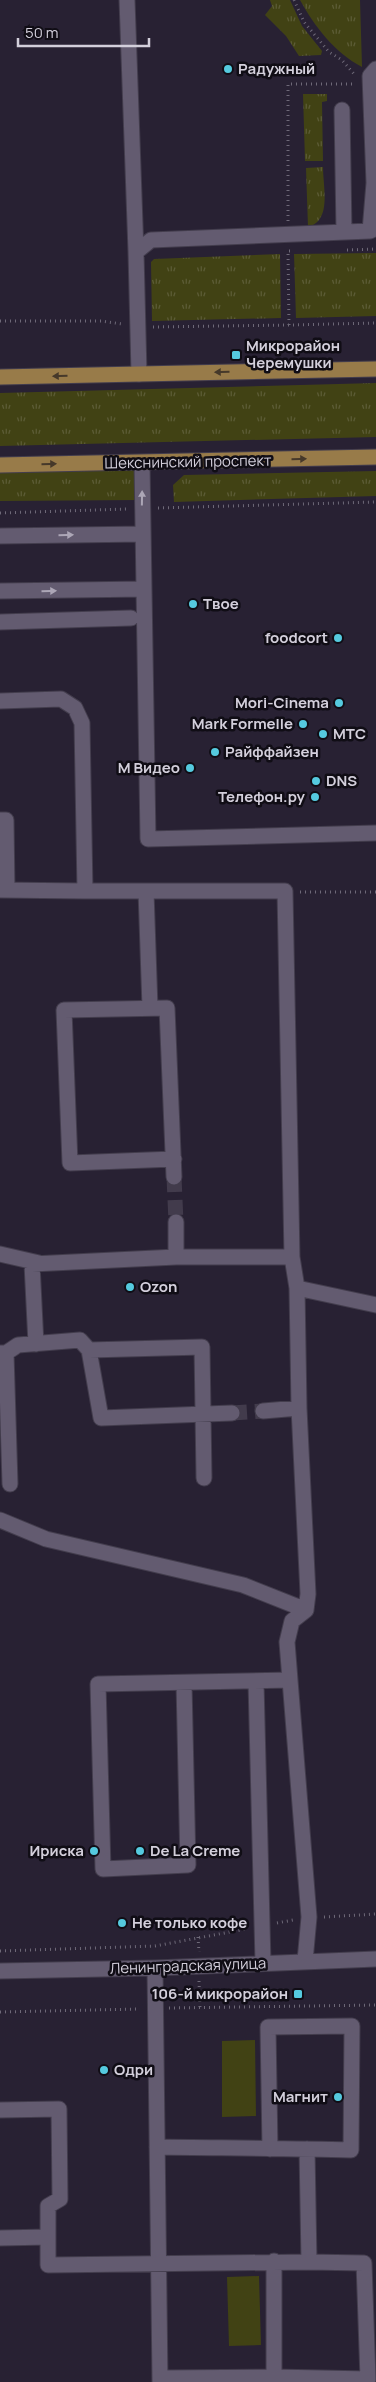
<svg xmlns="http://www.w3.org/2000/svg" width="376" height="2382" viewBox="0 0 376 2382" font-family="Manrope,sans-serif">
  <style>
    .grass { fill: url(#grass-tufts) }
    .park { fill: #414214 }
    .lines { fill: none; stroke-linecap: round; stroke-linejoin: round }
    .minor-tunnel { stroke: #423b4c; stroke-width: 15; stroke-dasharray: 15 8; stroke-linecap: butt }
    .minor-casing { stroke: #433d4d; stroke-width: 17 }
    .major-casing { stroke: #433d4d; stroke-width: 17 }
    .path { stroke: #6e6978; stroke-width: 3; stroke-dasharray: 1 4; stroke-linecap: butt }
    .minor { stroke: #635b70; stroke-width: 15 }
    .major { stroke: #987b49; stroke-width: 15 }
    .oneway { fill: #46392a }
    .oneway2 { fill: #aca6b6 }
    .poi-dot { fill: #55cadf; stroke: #100d15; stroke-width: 2 }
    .labels { text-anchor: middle; stroke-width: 5; stroke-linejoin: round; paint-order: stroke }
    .poi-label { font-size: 15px; font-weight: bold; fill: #d3cfdb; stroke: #100d15; text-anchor: start }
    .street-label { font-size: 15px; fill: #d3cfdb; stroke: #100d15 }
  </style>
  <defs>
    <pattern id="grass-tufts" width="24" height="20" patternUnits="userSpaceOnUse" patternTransform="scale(1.25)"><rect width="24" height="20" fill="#414214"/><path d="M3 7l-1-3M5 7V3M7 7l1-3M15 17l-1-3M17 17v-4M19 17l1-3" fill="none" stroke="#5c5c36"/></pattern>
  </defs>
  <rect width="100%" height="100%" fill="#282133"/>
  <path class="grass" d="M270,0H290L302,26L322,51L321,55L299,56L286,36L265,15L272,6Z
    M300,0H360L362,67C334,52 315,27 300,0Z
    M303,94H327V101L322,102L323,161H305Z
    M323,167C323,187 332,221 308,227L306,168Z
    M376,253V316L296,318L294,254Z
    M280,254L281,318L152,321L151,262L154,259Z
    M376,383V437L0,446V393Z
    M0,470H140L139,500L0,501Z
    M376,471V496L174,502L173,485L184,475Z"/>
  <path class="park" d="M255,2040L256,2116L222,2117V2041Z
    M259,2276L261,2345L229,2346L227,2277Z"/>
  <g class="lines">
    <path class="minor-tunnel" d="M174,1177L176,1222
      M232,1413L263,1411"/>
    <g class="minor-casing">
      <path id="minor" d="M127,0L136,252
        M342,110L344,232
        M370,231L374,183L370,76L376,69
        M139,374L136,252L151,240L370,231L376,228
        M142,463L148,839L376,833
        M0,536L143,534
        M0,591L144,589
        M0,622L131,618
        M0,701L61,699L75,708L82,723L85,891L0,890
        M0,820H6L7,890
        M85,891H285L292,1257
        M146,891L150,1008
        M174,1159L70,1163L64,1010L167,1008L174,1177
        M0,1254L39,1263
        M176,1257V1222
        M36,1344L32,1264L176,1257H292L297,1288
        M89,1350L101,1418L232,1413
        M0,1353H6L18,1345L80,1340L89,1350L202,1347L204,1478
        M6,1353L10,1484
        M263,1411L299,1408
        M0,1520L46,1539L243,1585L306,1610L308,1594L299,1408L297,1288L376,1305
        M290,1680L309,1917L305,1961
        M256,1682L263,1963
        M184,1683L188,1865L103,1869L98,1684L290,1680L287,1642L292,1621L306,1610
        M155,1968L160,2382
        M0,1971L155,1968L376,1959
        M0,2110L59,2109L60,2199L48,2206V2265L309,2262L307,2149
        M157,2147C222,2148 286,2148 351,2150L352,2026L268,2027L270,2149
        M0,2238L48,2237
        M274,2261V2377
        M160,2378L274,2377L368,2379L364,2263L309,2262"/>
    </g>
    <g class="major-casing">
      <path id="major" d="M0,377L376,369
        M0,465L376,457"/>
    </g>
    <path class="path" d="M294,0L304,22L329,52L342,60L354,74
      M288,221V84H355
      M347,250L376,249
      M290,251H288L289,325L376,323
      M0,321H101L122,324
      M153,327L289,325
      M158,508L376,502
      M0,513L127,509
      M300,892H376
      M324,1917L376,1914
      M277,1923L293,1920
      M198,1937L199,1952
      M0,1951L155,1946L246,1929
      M199,1981L200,2008
      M169,2008L376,2005
      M0,2012L140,2009"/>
    <use href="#minor" class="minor"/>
    <use href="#major" class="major"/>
  </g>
  <defs><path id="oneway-solid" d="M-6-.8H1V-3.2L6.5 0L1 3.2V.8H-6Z" transform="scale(1.25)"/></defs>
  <g class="oneway">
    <use href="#oneway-solid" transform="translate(222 372) rotate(179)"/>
    <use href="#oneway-solid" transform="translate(60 376) rotate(179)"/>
    <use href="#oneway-solid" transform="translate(299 459) rotate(-1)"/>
    <use href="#oneway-solid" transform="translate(49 464) rotate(-1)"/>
  </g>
  <g class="oneway2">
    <use href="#oneway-solid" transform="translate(142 498) rotate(-89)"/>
    <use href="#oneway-solid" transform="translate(66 535) rotate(-1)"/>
    <use href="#oneway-solid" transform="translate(49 591) rotate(-1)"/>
  </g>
  <g class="poi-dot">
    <circle cx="228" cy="69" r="5"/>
    <rect x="231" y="350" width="10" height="10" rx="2.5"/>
    <circle cx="193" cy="604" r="5"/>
    <circle cx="338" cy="638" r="5"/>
    <circle cx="339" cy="703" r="5"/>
    <circle cx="303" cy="724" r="5"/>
    <circle cx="323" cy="734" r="5"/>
    <circle cx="215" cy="752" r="5"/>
    <circle cx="190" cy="768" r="5"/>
    <circle cx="316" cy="781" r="5"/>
    <circle cx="315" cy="797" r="5"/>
    <circle cx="130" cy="1287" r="5"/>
    <circle cx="94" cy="1851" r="5"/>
    <circle cx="140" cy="1851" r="5"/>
    <circle cx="122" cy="1923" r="5"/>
    <rect x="293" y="1989" width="10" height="10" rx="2.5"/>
    <circle cx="104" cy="2070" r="5"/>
    <circle cx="338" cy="2097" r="5"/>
  </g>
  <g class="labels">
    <g class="poi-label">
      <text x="238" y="74">Радужный</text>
      <text x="246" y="351">Микрорайон<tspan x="246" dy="17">Черемушки</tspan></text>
      <text x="203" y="609">Твое</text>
      <text x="328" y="643" text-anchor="end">foodcort</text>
      <text x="329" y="708" text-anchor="end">Mori-Cinema</text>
      <text x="293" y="729" text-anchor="end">Mark Formelle</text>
      <text x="333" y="739">МТС</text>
      <text x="225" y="757">Райффайзен</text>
      <text x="180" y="773" text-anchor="end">М Видео</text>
      <text x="326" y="786">DNS</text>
      <text x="305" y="802" text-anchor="end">Телефон.ру</text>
      <text x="140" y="1292">Ozon</text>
      <text x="84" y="1856" text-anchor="end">Ириска</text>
      <text x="150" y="1856">De La Creme</text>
      <text x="132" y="1928">Не только кофе</text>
      <text x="288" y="1999" text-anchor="end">106-й микрорайон</text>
      <text x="114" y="2075">Одри</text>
      <text x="328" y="2102" text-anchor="end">Магнит</text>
    </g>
    <g class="street-label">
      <text transform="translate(188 462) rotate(-1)" y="5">Шекснинский проспект</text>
      <text transform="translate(188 1966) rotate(-2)" y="5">Ленинградская улица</text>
    </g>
  </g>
  <path d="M18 38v8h131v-8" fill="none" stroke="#d3cfdb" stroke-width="2.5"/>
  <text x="25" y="38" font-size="15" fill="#d3cfdb" stroke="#100d15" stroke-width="4" paint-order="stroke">50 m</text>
</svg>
